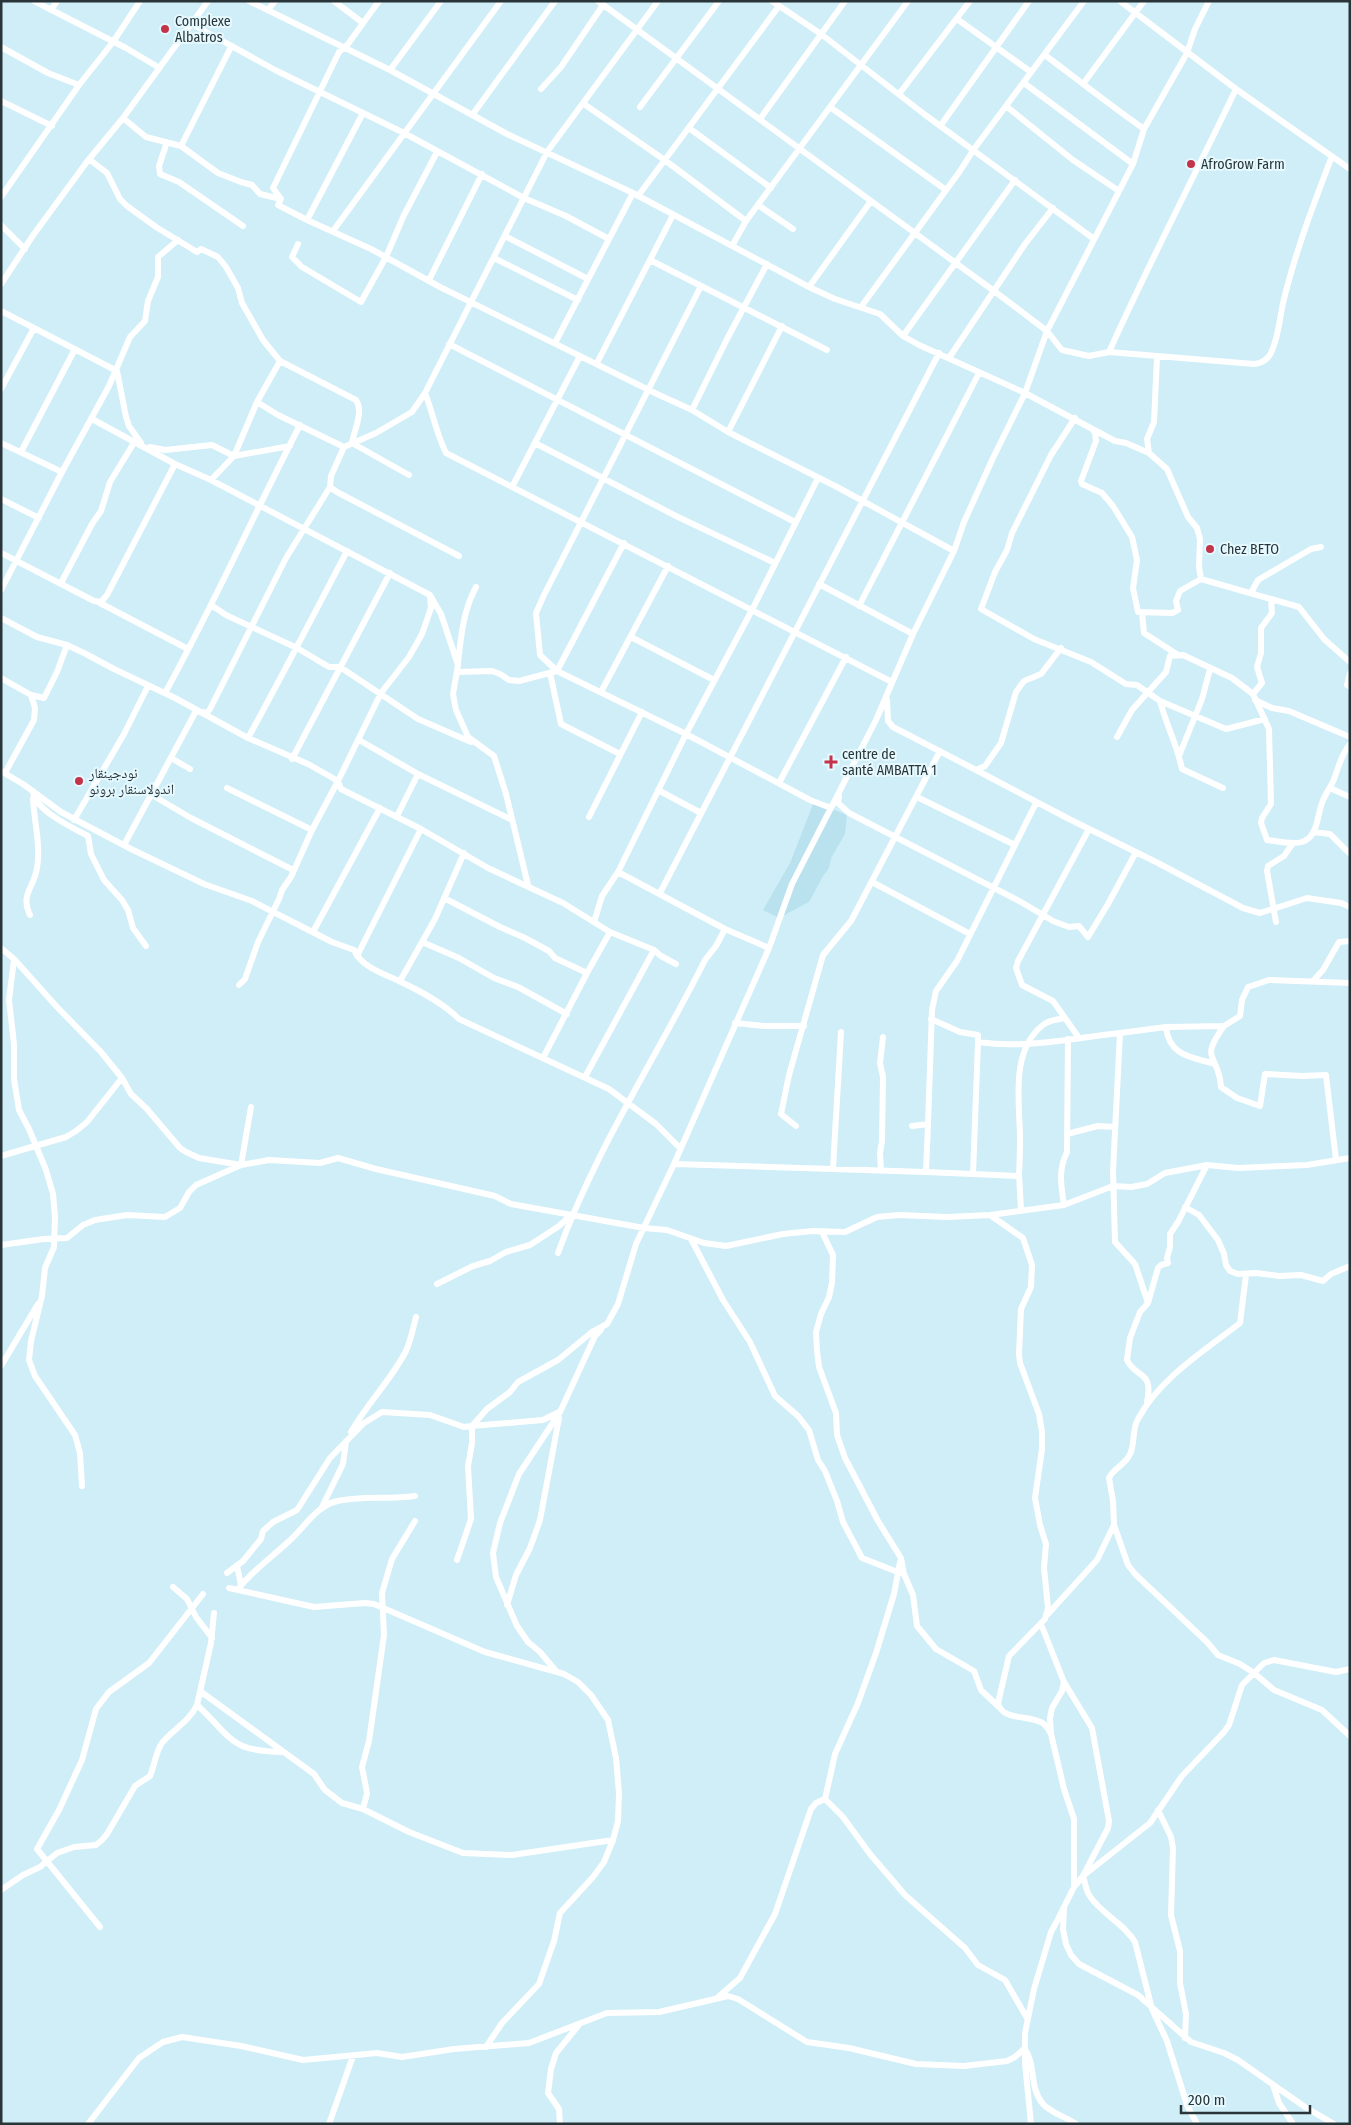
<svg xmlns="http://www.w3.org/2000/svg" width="1351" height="2125" viewBox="0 0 1351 2125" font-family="'Fira Sans Condensed','Noto Naskh Arabic',sans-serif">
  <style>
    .built { fill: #bae2ee }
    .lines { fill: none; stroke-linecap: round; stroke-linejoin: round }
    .minor { stroke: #fff; stroke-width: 6 }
    .poi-dot { fill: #c3334a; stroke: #e6f9ff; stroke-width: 2 }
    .labels { text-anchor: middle; stroke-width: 4; stroke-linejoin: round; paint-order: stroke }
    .poi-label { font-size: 14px; fill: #293539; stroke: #e6f9ff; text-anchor: start }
  </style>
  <rect width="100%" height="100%" fill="#cfeef8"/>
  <path class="built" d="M814,802L847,815L845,834L831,858L829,868L823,876L809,902L779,918L763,910L790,863Z"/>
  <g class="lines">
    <path class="minor" d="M34,1L126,48L158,67
      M249,1L390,70L507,134L633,193L809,287L835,299L880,314L903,336L919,345L1025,393L1115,441L1126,443L1149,453
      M334,1L363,23
      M379,1L348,44L339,52L273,188L281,199L278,205L307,220L371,249L440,287L657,394L692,410L728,432L839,488L954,551
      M598,1L994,291L1047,331L1062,350L1089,356L1109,352L1254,364C1263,363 1270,358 1273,348C1279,333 1280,315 1284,299C1296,250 1314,203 1332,156
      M772,1L821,34L924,114L1094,239
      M1120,1L1236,89L1350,169
      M51,10L57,1
      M268,10L275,1
      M957,19L1031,72
      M192,24L275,70L404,133L524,198L566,216L609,239
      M1,47L48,73L79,85
      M1045,55C1078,80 1110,105 1144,129
      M390,70L441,1
      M1024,83L1133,164
      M1083,84L1144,1
      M541,89L561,67L603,5
      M899,94L970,1
      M1,101L52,126
      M584,104L666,161L746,221
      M1006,106L1073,160L1119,191
      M640,107L719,1
      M830,107L946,190
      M473,114L555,1
      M123,118L146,137L181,146L218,173L241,182L252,185L260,194L281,199
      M760,119L845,1
      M941,125L1029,1
      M689,128L771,188
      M167,142L159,166L160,174L179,182L243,226
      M181,146L231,47
      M89,159L107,173L120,199L127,206L156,227L197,252L201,249L218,257L226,267L238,288L242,303L263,340L280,361L356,400C364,412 354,430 352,443
      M638,196L779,6
      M1,197L79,85L113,42L140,1
      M758,205L793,229
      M307,220L363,113
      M1,225L25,249
      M333,231L501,1
      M505,236L588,279
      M298,244L292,257L302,267L361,302L386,257L404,215L437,152
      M732,246L746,221L908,1
      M494,258L578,300
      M650,260L827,350
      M429,280L482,174
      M1,284L34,234L86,163L123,118L208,1
      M701,286L544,595L536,613L540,655L557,671L686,734L810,800L831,808
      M809,287L871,201
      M861,307L960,171L974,149L1084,1
      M1,311L117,371L126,417L129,426L141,443
      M903,336L1015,180
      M555,343L633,193
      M449,344L795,522
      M1109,352C1149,263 1194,177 1236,89
      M949,358L1025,244L1053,208
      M1157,358L1154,422L1147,439L1149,453L1167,469L1188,517L1197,528L1200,539L1199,567L1201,579
      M597,363L673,215
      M1,389L34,328
      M425,393C433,413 436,433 446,453L892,682
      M257,402L278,415L344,447
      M692,410L727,339L767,264
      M1075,418L1051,455L1012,533L1007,550L995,572L981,609L1034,639L1091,662L1126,684L1137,685L1160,701C1166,724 1177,745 1182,769L1223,788
      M92,419L175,464L211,480L430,595L441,614L458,665L453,694L456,710L468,737L494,756L506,794L528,885
      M1093,430L1095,433L1096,441L1081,481L1082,484L1102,493L1113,506L1132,537L1137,560L1133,588L1138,612L1172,613L1178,610L1176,601L1180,591L1201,579L1299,607L1324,639L1350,662
      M728,432L782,326
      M1,443L62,472
      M352,443L409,475
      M535,443L678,517L775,563
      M150,447L165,450L212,445L234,456L290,446
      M21,452L75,349
      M211,480L234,456L257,402L280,361
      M330,487L337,492L459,556
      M512,487L580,356
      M1,499L39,518
      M1,553L94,601L101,602L107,595L175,464
      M61,583L92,524L101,511L110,482L135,441
      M819,584L913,634
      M1,590L62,472L109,386L130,337L145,321L148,301L158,277V257L178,240
      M1251,593L1258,580L1311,549L1321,547
      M98,602L188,649
      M211,605L226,615L297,648L329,667H340L418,719L471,742
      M859,606L979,373
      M1142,612L1144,633L1178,655
      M1,618L37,637L67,645L86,654L114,669L175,698L248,738L308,764L338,781L341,789L421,829L488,868L563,903L610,932L654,950L661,956L676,964
      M631,637L714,680
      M458,663C461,637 463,611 476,587
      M457,672L492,671L500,674L509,680L519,681L557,671L624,543
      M550,673L561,724L620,754
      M1350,673L1347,685L1350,687
      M1,678L31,695
      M601,692L668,566
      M165,693C213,606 254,514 300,425
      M1253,694L1262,683L1257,667L1261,653V628L1272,613L1271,599
      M887,700L888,721L893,727L976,770L985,766L1001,743L1016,692L1024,681L1041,674L1061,648
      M1255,700L1272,708L1289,711L1350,737
      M1160,701L1226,729L1265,719
      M1117,737L1132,710L1166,672L1170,656L1183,655L1232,678L1253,694L1269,729L1271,804L1262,818L1261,823L1267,840C1276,841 1292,845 1302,842C1318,837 1317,816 1322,803C1325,794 1331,787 1334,779C1339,766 1341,755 1350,744
      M248,738C282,676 314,614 347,551
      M359,740L418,774L512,820
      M1179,756L1202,699L1210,669
      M171,758L190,769
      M292,759L390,573
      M976,770L1069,819L1158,863L1243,908L1260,913L1307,898L1341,903L1350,907
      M1,771L23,784L61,812L131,849L204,884L252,901L332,942L354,950C362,968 385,974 401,982C422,992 443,1003 459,1019L609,1089L656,1124L680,1148
      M5,773L34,720L35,708L31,695L44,698L57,672L67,645
      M779,783L846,657
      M227,788L312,830
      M1330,788L1350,797
      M658,790L701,813
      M33,791C34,810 73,828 88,836L91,854L104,880L122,900L128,910L133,928L146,946
      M152,795L191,818L293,870
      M839,796L838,803L849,813L1021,902L1053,921L1069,927L1079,926L1088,937L1108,904L1136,852
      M917,797L1015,845
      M397,816L418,774
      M589,817L642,712
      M74,820L124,734L148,686
      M1089,829L1018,961L1016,968L1022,985L1053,1001L1065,1018C1058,1019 1049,1020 1043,1025C1011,1050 1019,1099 1020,1135C1020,1148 1020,1161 1019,1174L1018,1176L973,1174L978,1042C1026,1049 1073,1038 1120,1033L1113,1171L1115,1242L1135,1264L1148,1303
      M1313,832L1330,834L1350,854
      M124,845L196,711L207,713L210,709L286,558L330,487L331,476L344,447L376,433L412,412L425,393L547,152L658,1
      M618,872L725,929L769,948
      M872,882L970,934
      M660,893L939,353
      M444,898L500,927L525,938L549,951L555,958L587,973L543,1058
      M30,915C20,894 34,888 37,868C41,846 34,821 33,798
      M594,922L602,896L618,872L686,734L753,608L818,478
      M1276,922L1267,871L1268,866L1284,856L1293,843
      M313,932L380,808
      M422,942L459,958L494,978L518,987L567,1014
      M1,948L14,959L57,1007L101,1052L122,1078L131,1094L147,1109L180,1148L186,1152L199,1158L241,1165L269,1160L320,1163L338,1158L376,1169L495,1196L511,1204L644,1228L667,1230L704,1243L726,1246L783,1234L813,1231L845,1232L877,1217L899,1215L947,1217L990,1215L1023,1238L1032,1265L1031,1287L1021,1309L1019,1354L1020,1363L1039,1414L1042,1432V1449L1035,1498L1040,1525L1046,1544L1044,1568L1048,1608L1045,1619L1009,1656L998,1703C1002,1722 1032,1714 1044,1724C1047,1727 1049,1730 1051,1734
      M357,956L421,829
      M14,959L9,1000L14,1044V1079L19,1110L29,1129L46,1170L53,1194L55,1217L54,1247L45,1268L42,1296L31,1341L29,1360L35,1376L75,1435L80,1453L82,1486
      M587,973L610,932
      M400,981L435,919L464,853
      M1313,981L1323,970L1339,942L1350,941
      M239,985L245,979L258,942L279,899L282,890L291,877L312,830L338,781L381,693L409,657L422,634L431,608L430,596
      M1065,1018L1079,1038
      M931,1019L960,1032L978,1035V1042
      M735,1023L765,1026H804
      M1224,1026C1198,1062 1219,1053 1221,1087L1237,1098L1260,1106L1265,1074L1302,1076L1326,1075L1336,1160
      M1166,1027L1224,1026L1240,1016L1242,1000L1248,987L1269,980L1350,983
      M1120,1033L1166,1027C1169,1056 1191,1057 1215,1064
      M585,1077L654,950
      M928,1124L926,1172L973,1174
      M796,1126L781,1114L789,1075L823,955L851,921L940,751
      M912,1126L928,1124L932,1010L936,991L957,961L1036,803
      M1067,1134L1098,1126L1115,1127
      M1,1156L66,1137L76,1131L87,1122L122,1078
      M674,1164L926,1172
      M833,1168L841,1032
      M881,1170L880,1153L882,1141L883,1077L880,1063L883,1037
      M1019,1174L1021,1210
      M1064,1205C1061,1185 1058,1170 1067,1152L1068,1039
      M1185,1207L1199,1215L1218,1240L1224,1254L1226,1265L1230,1271L1238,1274L1256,1273L1279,1276L1301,1275L1323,1281L1331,1274L1350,1266
      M990,1215L1064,1205L1113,1186L1131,1187L1147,1184L1165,1173L1207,1165L1238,1168L1307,1165L1350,1158
      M822,1232L833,1255L832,1283L829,1297L821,1314L816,1332L817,1351L819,1367L836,1413L837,1435L845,1458L878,1521L901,1558L904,1574L913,1595L917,1626L936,1649L974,1671L981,1690L999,1707
      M691,1239L723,1300L750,1342L775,1396L798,1416L809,1430L818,1460L825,1471L837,1501L843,1522L862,1558L900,1573
      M1,1245L44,1239L67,1238L83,1225L95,1220L127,1215L165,1217L180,1208L189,1192L196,1185L241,1165L251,1107
      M558,1253C595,1150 656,1058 705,960L716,946L725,929
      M1246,1275L1240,1323C1204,1351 1160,1378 1138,1419C1131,1431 1136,1445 1129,1456C1124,1465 1113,1469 1109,1478L1113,1501L1114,1525L1128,1565L1135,1574L1207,1642L1218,1655L1240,1664L1254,1673L1274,1690L1322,1710L1350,1736
      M437,1284L473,1266L490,1261L506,1252L530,1245L559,1226L571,1215
      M1,1366L38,1304
      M1147,1402C1154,1370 1136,1379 1127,1360L1130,1338L1140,1312L1148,1303L1158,1268L1161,1265L1168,1263L1167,1258L1170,1247V1234L1178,1222L1207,1165
      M351,1432C367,1404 391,1380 406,1351C411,1340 413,1328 416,1317
      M321,1509L343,1464L346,1441
      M457,1560L471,1519L468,1466L472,1443V1426L543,1420L559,1412
      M237,1566L241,1585
      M227,1573L243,1561L261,1539L263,1531L273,1522L297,1510L330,1458L364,1423L382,1412L430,1415L464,1427L472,1426L487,1409L510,1392L518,1382L558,1360L592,1332L607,1324L618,1304L636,1244L674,1164L769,948L792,884L876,720L913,634L954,551L964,522L993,458L1025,393L1047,331L1133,164L1144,129L1187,53L1195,29L1209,1
      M173,1587L187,1599L196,1617L212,1638
      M229,1588L314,1607L365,1603L374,1604L485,1652L564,1674L578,1682L591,1695L608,1720L616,1758L619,1793L618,1821L613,1840L604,1862L593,1877L560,1913L554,1941L539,1984L502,2023L486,2047
      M238,1589C253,1570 271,1558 288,1542C302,1530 316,1507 334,1502C359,1495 389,1500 415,1496
      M507,1605L516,1575L530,1548L540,1520L559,1418
      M1047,1615L1097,1560L1114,1525
      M1041,1624L1064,1682L1062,1691L1052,1708L1050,1718L1051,1734L1064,1789L1074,1819V1887
      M556,1671L540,1652L528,1642L517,1626L496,1577L493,1553L500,1523L519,1474L560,1412L595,1336L601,1330
      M1064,1682L1092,1728L1109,1821L1108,1828L1083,1876C1085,1882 1086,1890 1089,1895C1101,1914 1124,1923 1135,1942L1152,2009L1167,2041L1187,2105L1197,2124
      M200,1691L314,1774L325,1790L342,1803L363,1809L409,1832L463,1853L512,1855L613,1840
      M197,1705C233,1738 228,1751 283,1752
      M825,1799L843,1817L870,1854L905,1895L965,1948L978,1965L1005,1980L1027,2018
      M363,1809L367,1793L362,1767L369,1741L384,1635L382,1593L392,1559L415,1521
      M1158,1810L1171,1837L1173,1848L1171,1915L1180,1951V1983L1186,2014L1185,2038
      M1,1890L23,1875L40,1867L57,1853L74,1847L96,1845L102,1840L107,1834L135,1786L150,1776C155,1765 155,1753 162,1743C173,1729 189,1722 197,1705L211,1643L214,1613
      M1064,1909L1063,1929L1066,1944L1071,1955L1079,1964L1138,1995L1191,2042L1224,2053L1238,2060L1305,2107L1334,2124
      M100,1927L37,1849L59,1810L82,1760L96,1709L109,1692L149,1663L203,1594
      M718,1997L740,1978L775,1914L811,1809L816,1803L825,1799L835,1754L858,1703L876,1653L894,1594L900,1562
      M1025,2049C1036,2065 1029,2088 1043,2104C1051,2113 1066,2117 1076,2124
      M1273,2085L1279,2103L1293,2124
      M88,2124L139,2058L163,2042L182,2037L241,2046L303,2060L377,2053L402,2057L454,2049L529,2043L607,2013L659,2012L728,1996L738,1999L807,2042L849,2048L916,2064L964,2066L1007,2061L1015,2057L1025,2048
      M329,2124L353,2056
      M560,2124L559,2109L548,2093L551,2069L556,2053L578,2026
      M1031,2124L1025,2063V2033L1034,1989L1051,1932L1057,1921L1074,1887L1083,1876L1150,1823L1182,1776L1224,1732L1229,1725L1242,1685L1264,1663L1274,1660L1336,1672L1350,1669"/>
  </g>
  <g class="poi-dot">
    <circle cx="165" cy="29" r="5"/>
    <circle cx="1191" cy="164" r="5"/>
    <circle cx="1210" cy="549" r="5"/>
    <path d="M828.5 754.5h5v5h5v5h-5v5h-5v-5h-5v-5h5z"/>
    <circle cx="79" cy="781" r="5"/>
  </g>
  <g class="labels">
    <g class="poi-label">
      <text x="175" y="26">Complexe<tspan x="175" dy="16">Albatros</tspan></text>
      <text x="1201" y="169">AfroGrow Farm</text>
      <text x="1220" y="554">Chez BETO</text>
      <text x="842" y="759">centre de<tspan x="842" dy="16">santé AMBATTA 1</tspan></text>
      <text x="89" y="778">نودجينقار<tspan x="89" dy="16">اندولاسنقار برونو</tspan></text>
    </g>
  </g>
  <rect width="1351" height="2125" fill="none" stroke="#293539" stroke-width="5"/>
  <path d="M1181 2105v8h129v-8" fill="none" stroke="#293539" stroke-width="2.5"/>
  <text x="1188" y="2105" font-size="15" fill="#293539" stroke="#e6f9ff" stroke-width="4" paint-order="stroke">200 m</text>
</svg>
